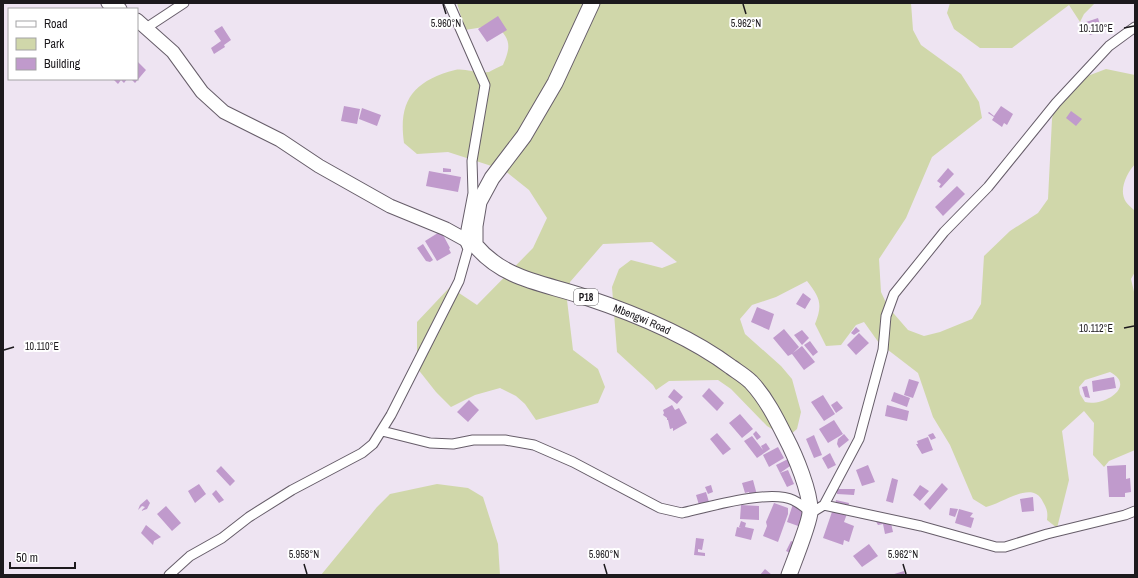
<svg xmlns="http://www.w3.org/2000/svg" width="1138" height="578" viewBox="0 0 1138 578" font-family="'Archivo Narrow',sans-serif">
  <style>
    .green { fill: #d0d7aa; fill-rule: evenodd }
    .building { fill: #c09acc }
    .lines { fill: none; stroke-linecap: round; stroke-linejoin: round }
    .street-casing { stroke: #665d69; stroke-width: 11 }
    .secondary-casing { stroke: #665d69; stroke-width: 15 }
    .primary-casing { stroke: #665d69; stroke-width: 17 }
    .street { stroke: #fff; stroke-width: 9 }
    .secondary { stroke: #fff; stroke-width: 13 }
    .primary { stroke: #fff; stroke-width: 15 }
    .ticks { fill: none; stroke: #1c191d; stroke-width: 1.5 }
    .labels { text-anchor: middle; stroke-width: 4; stroke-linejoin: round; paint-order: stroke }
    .shield { fill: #fff; stroke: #605e61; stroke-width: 1 }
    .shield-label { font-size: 10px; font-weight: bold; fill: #1c191d }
    .street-label { font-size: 11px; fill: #1c191d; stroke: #fff }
    .ticks-label { font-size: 10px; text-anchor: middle; fill: #1c191d; stroke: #fff; stroke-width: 4; stroke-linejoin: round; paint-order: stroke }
  </style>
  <rect width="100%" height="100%" fill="#eee4f2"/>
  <path class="green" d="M457,3H911L913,30L921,45L961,74L979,102L982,118L932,157L906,218L879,259L881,292L888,307L908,330L924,336L940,332L972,319L981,304L984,256L1010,231L1038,213L1048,199L1052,119L1056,103L1077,80L1106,69L1135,75V164C1127,173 1118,190 1126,202C1128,205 1132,208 1135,211V272L1131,279L1135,296V450L1109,461L1104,467L1093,455L1094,423L1084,411L1062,431L1069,480L1057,528L1047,520C1048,512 1047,509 1043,502C1033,479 1002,504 986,507L973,499L950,445L933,417L918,373L879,343L864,322L856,325L841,345L826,346L815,324C823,304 820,298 807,281L776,297L752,305L740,319L745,334L781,366L792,379L801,412L797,429L791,434L782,435L767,426L731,389L718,380L669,381L656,390L653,385L617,352L612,287L619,269L631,260L662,268L677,262L652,242L603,244L570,282L567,300L573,350L598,369L605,387L598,403L536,420L525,404L516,396L500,388L475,395L451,407L436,392L417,368V322L450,287L477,305L533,248L547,218L529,190L504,170L448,152L417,154L404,143C398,101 413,81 455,70C465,68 478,74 489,72C493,70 498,67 503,65C511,46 511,40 496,25L465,30ZM1110,372C1137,386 1104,407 1085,402L1080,394L1079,387L1085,380Z
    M950,3H1095L1084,14L1080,22L1069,5L1012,48H980L954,29L947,13Z
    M437,484L468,488L483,497L498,544L500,575H321L377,507L390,494Z"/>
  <path class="building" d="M498,16L507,30L487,42L478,29Z
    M1098,18L1102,31L1090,35L1083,23Z
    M222,26L231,40L224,45L225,47L214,54L211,48L221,41L214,31Z
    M137,61L146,70L135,83L131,79H137Z
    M113,79H127L124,83L121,80L118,84Z
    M344,106L360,109L357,124L341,121Z
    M1001,106L1013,114L1007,125L1004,123L1002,127L992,120L994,117L988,113L989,112L994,116Z
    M362,108L381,115L377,126L359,119Z
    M1071,111L1082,119L1076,126L1066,118Z
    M443,168L451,169V172H443Z
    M948,168L954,174L941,188L939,187L941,184L937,181Z
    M429,171L461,177L458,192L426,186Z
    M957,186L965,194L943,216L935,207Z
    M441,231L450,248L449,249L451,253L437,261L425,241Z
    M423,244L433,260L430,262L426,261L417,248Z
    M803,293L811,299L805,309L796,304Z
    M757,307L774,314L769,330L751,322Z
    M856,327L860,331L854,335L851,333Z
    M784,329L799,347L793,353L802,346L815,362L804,370L792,354L788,356L773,338Z
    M802,330L809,338L802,345L794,335Z
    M859,333L869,343L856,355L847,345Z
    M810,341L818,352L813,356L804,345Z
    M1114,377L1116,388L1093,392L1092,381Z
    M909,379L919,382L913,398L904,395Z
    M1087,386L1090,398L1085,397L1082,387Z
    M709,388L724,403L717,411L702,396Z
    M674,389L683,397L677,404L668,397Z
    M894,392L910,398L907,407L891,401Z
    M823,395L835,414L824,421L811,402Z
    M469,400L479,410L468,422L457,412Z
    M837,401L843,408L836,413L831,405Z
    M672,405L675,410L679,408L687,423L673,431V428L670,429L668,420H667V418L663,415L664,413L663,410Z
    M887,405L909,411L907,421L885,416Z
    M740,414L753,429L742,438L729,423Z
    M834,420L843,434L828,443L819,429Z
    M756,431L761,437L757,440L753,434Z
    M717,433L731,449L723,455L710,439Z
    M933,433L936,438L931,440L928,435Z
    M844,434L849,440L839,448L837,444L838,439Z
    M814,435L822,455L814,458L806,439Z
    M752,436L763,450L761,446L766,443L770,449L757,458L744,441Z
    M928,437L933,450L922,454L916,444H918L917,441Z
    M778,447L784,458L769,467L763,455Z
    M830,453L836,465L828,469L822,458Z
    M790,458L793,464L780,473L776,465Z
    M868,465L875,482L862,486L856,470Z
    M1126,465V479L1130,478L1131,492L1125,493V497H1109L1107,466Z
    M221,466L235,481L230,486L216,471Z
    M788,470L794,484L787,487L780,473Z
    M892,478L898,480L893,503L886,501Z
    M753,480L757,495L750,497L749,492L745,493L742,483Z
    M942,483L948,489L930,510L924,504Z
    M199,484L206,494L195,503L188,491Z
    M711,485L713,492L708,494L705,487Z
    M920,485L929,491L920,501L913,495Z
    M837,489H855L854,495L837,494Z
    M216,490L224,500L219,503L212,494Z
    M706,492L709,502L699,505L696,495Z
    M1033,497L1034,511L1022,512L1020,499Z
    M147,499L150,503L147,509L141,511L145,507L142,506L138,510L140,505Z
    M836,500L849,503L848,508L835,505Z
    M774,503L788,508V514L778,542L763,536L767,526L766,522Z
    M793,504L807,509L801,527L787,522Z
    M741,505L759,506V520L740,519Z
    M166,506L181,523L172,531L157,514Z
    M834,506L848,511L844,522L854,526L849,542L844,540L843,545L823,538Z
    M950,508L958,509L955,517L949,515Z
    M959,509L973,513L970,517L974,518L971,528L955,523Z
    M889,514L893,532L885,534L883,524L878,525L874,518Z
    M741,521L746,523L745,527L754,529L751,540L735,536L737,527L741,528L739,527Z
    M146,525L161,537L154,541L153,545L141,533Z
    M696,538L704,539L702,550L698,549V552L705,553V556L694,555Z
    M791,541L799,544L794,555L786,551Z
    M869,544L878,556L862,567L853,556Z
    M765,569L772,575H760Z
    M904,571L905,575H891Z"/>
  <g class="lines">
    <g class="street-casing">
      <path id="street" d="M146,28L184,3
        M382,431L430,443L453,444L473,440H505L534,445L573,462L660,508L682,513C708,507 770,489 793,500C799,503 806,508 811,513L824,505L859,439L883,350L886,316L894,294L944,232L988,187L1056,103L1109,46L1135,27
        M824,505L921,526L996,547H1005L1047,534L1125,515L1135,511
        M169,575L190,556L222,538L249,517L292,490L362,453L373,444L391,415L459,281L468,249L464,240L473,193L472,161L485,85L449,3"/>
    </g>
    <g class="secondary-casing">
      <path id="secondary" d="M108,3L120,9
        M137,20L173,52L202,92L224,112L280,140L319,166L390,206L446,229L475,245"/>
    </g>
    <g class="primary-casing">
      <g id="primary">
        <path id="s1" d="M592,3L555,83L524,136L492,178L479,202L475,226V245C504,280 544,283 585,297C633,313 691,337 731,367C738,372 745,376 751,382C766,398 776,418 786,438C795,455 811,493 810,512C810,522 793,564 789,575"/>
      </g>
    </g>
    <use href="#street" class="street"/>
    <use href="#secondary" class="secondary"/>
    <use href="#primary" class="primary"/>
  </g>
  <path class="ticks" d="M443,4L446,14M743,4L746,14M1124,28L1134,26M1124,328L1134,326M4,350L14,347M304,564L307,574M604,564L607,574M903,564L906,574"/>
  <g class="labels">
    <rect class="shield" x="574" y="289" width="24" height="16" rx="3"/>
    <g class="shield-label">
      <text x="586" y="301">P18</text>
    </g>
    <g class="street-label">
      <text dy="4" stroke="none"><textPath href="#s1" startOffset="458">Mbengwi Road</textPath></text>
    </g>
  </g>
  <g class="ticks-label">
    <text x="446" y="27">5.960°N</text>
    <text x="746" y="27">5.962°N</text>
    <text x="1096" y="32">10.110°E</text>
    <text x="1096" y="332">10.112°E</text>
    <text x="42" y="350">10.110°E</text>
    <text x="304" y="558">5.958°N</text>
    <text x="604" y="558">5.960°N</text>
    <text x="903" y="558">5.962°N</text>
  </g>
  <rect width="1138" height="578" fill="none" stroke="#1c191d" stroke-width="8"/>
  <rect x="8" y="8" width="130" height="72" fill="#ffffff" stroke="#a4a3a5"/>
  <rect x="16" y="21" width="20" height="6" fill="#ffffff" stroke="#a4a3a5"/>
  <text x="44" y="28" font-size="12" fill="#1c191d">Road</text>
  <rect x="16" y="38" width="20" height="12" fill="#d0d7aa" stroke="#a4a3a5"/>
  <text x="44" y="48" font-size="12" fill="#1c191d">Park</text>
  <rect x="16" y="58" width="20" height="12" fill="#c09acc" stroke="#a4a3a5"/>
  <text x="44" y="68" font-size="12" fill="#1c191d">Building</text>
  <path d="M10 562v6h65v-6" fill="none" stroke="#1c191d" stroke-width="2"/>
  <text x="16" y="562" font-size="12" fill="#1c191d" stroke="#ffffff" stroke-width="3" paint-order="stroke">50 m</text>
</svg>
